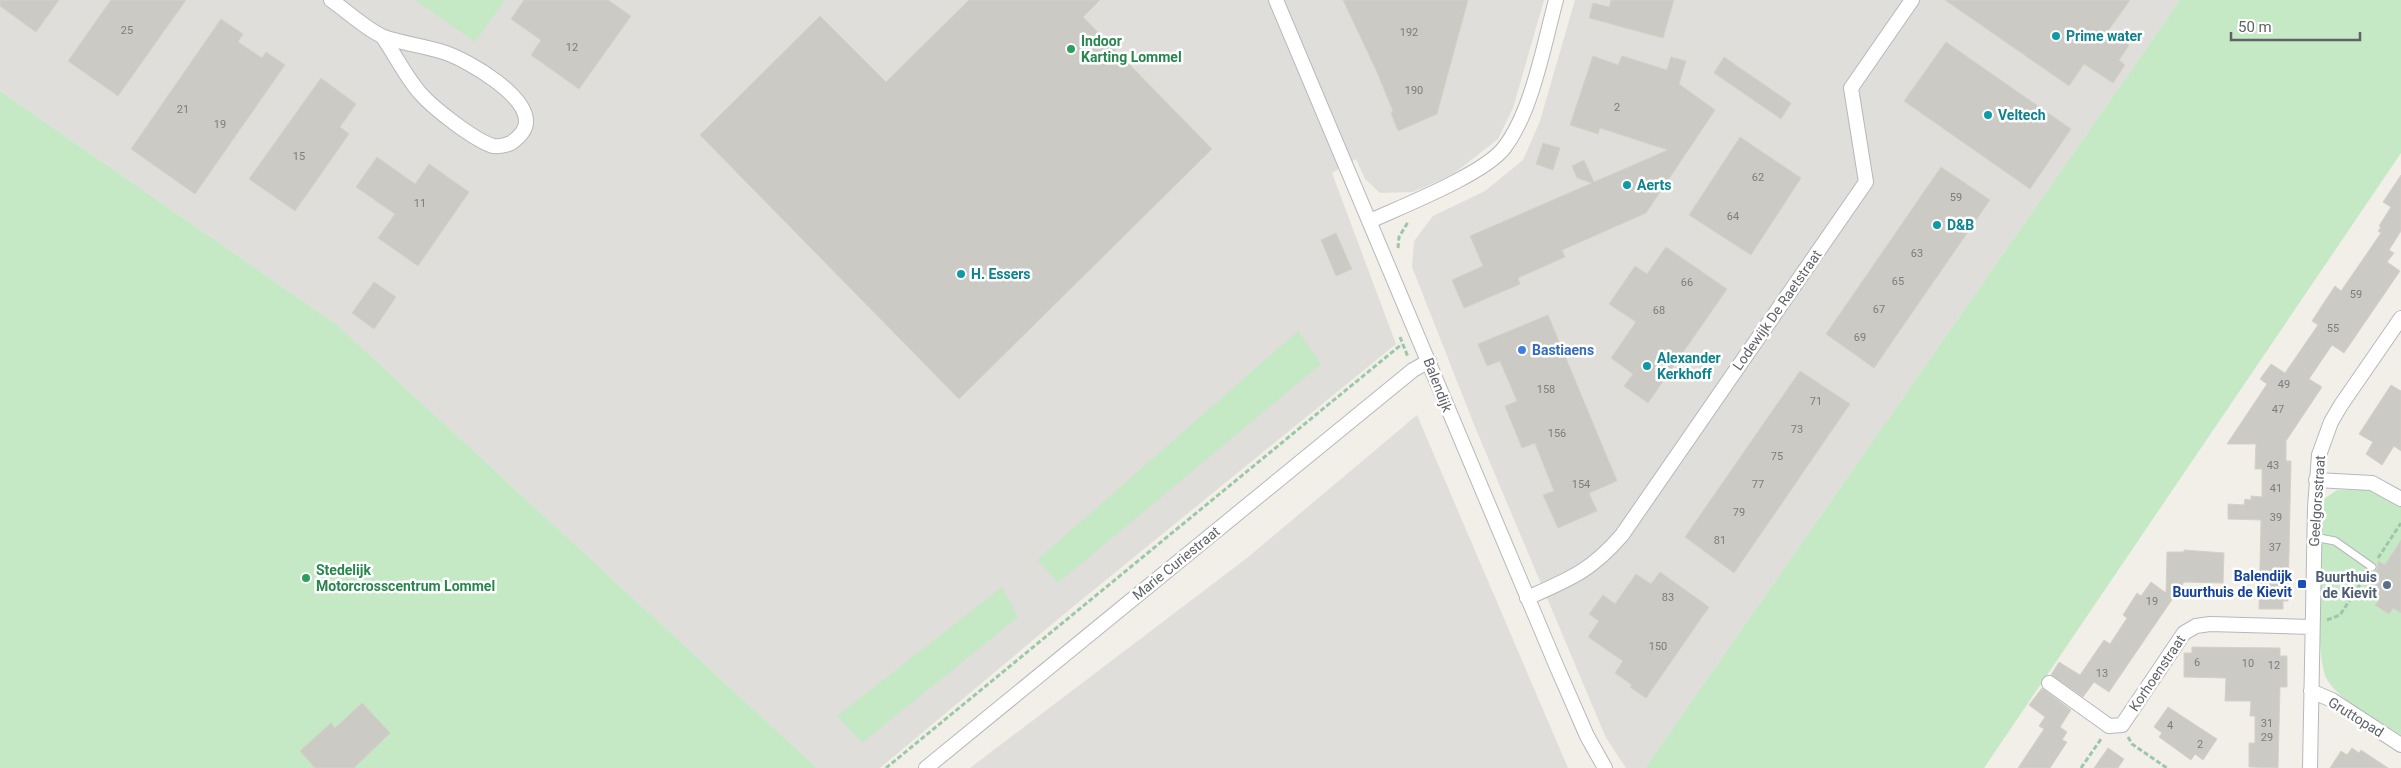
<svg xmlns="http://www.w3.org/2000/svg" width="2401" height="768" viewBox="0 0 2401 768" font-family="Roboto,sans-serif">
  <style>
    .industrial { fill: #e0deda }
    .green { fill: #c5e8c5 }
    .building { fill: #cccac5; stroke: #d6d1c6 }
    .lines { fill: none; stroke-linecap: round; stroke-linejoin: round }
    .service-casing { stroke: #b5b8bc; stroke-width: 9 }
    .minor-casing { stroke: #b5b8bc; stroke-width: 16 }
    .path { stroke: #9cc7a9; stroke-width: 3; stroke-dasharray: 5 2.5; stroke-linecap: butt }
    .service { stroke: #fff; stroke-width: 7 }
    .minor { stroke: #fff; stroke-width: 14 }
    .culture-dot { fill: #0f9aa8; stroke: #fff; stroke-width: 2 }
    .leisure-dot { fill: #2e9e5b; stroke: #fff; stroke-width: 2 }
    .shop-dot { fill: #3f7fe0; stroke: #fff; stroke-width: 2 }
    .transit-dot { fill: #1a4fb4; stroke: #fff; stroke-width: 2 }
    .service-dot { fill: #5c6f8a; stroke: #fff; stroke-width: 2 }
    .labels { text-anchor: middle; stroke-width: 5; stroke-linejoin: round; paint-order: stroke }
    .number-label { font-size: 11px; fill: #7a7d7f }
    .culture-label { font-size: 14px; font-weight: bold; fill: #0d838f; stroke: #fff; text-anchor: start }
    .leisure-label { font-size: 14px; font-weight: bold; fill: #27864d; stroke: #fff; text-anchor: start }
    .street-label { font-size: 14px; fill: #5f6368; stroke: #fff }
    .shop-label { font-size: 14px; font-weight: bold; fill: #366cbe; stroke: #fff; text-anchor: start }
    .transit-label { font-size: 14px; font-weight: bold; fill: #164399; stroke: #fff; text-anchor: end }
    .service-label { font-size: 14px; font-weight: bold; fill: #4e5e75; stroke: #fff; text-anchor: end }
  </style>
  <rect width="100%" height="100%" fill="#f1efe8"/>
  <path class="industrial" d="M0,0H1544L1513,108L1498,139L1452,175L1413,192L1380,193L1365,179L1356,159L1332,173L1396,344L1069,610L880,768H817L336,324L0,91Z
    M1575,0H2180L1645,768H1626L1606,738L1475,427L1412,267L1414,241L1433,216L1485,191L1523,160L1540,121Z
    M1417,415L1568,768H970L1247,558Z"/>
  <path class="green" d="M415,0H505L475,42Z
    M2180,0H2401V153L1984,768H1645Z
    M0,91L336,324L817,768H0Z
    M1298,331L1321,364L1058,583L1037,560Z
    M2337,490H2371L2397,504L2401,500V735C2379,720 2342,703 2328,681C2312,658 2323,533 2324,499Z
    M1002,587L1018,617L862,743L837,716Z"/>
  <path class="building" d="M0,0H59L36,32L0,6Z
    M111,0H186L118,96L68,61Z
    M524,0H608L631,16L579,89L531,55L541,40L511,19Z
    M969,0H1100L1083,17L1212,149L959,399L700,135L820,16L886,82Z
    M1343,0H1468L1437,114L1398,131L1391,113L1393,111L1376,70Z
    M1611,0H1674L1663,38L1589,18L1593,3L1609,7Z
    M1945,0H2130L2108,31L2129,45L2119,60L2125,65L2113,83L2084,64L2069,86Z
    M221,19L243,34L238,42L262,58L266,52L285,65L195,194L131,149Z
    M1946,42L2071,129L2030,189L1904,101Z
    M1593,56L1618,65L1622,56L1667,70L1671,57L1686,61L1679,84L1715,110L1646,213L1562,250L1565,257L1518,278L1520,284L1464,308L1452,280L1483,266L1470,236L1592,183L1577,178L1572,166L1584,160L1594,182L1668,150L1600,128L1598,134L1570,125Z
    M1724,57L1791,103L1781,119L1714,73Z
    M321,78L356,104L340,127L349,134L295,211L249,179Z
    M1740,137L1801,178L1751,255L1689,215Z
    M1543,143L1560,148L1553,170L1536,164Z
    M377,157L415,184L429,164L469,192L418,266L378,238L395,214L356,187Z
    M1941,167L1990,200L1874,368L1826,334Z
    M2401,175V231L2389,250L2394,253L2387,262L2400,271L2344,353L2332,345L2309,379L2322,387L2286,441V461H2291L2288,601H2283V609H2259L2261,520L2228,519V504L2244,505L2245,499L2251,500V496L2262,497V469H2255L2256,444H2227L2267,384L2260,379L2271,364L2285,373L2318,325L2312,321L2323,304L2335,286L2341,291L2381,233L2378,231L2381,227L2379,226L2391,207L2383,202Z
    M1336,233L1352,269L1336,276L1321,240Z
    M1666,247L1727,289L1648,403L1624,386L1633,374L1611,358L1636,322L1609,304L1635,266L1647,274Z
    M374,282L396,297L374,329L352,313Z
    M1548,315L1617,481L1589,493L1597,511L1558,528L1543,495L1554,491L1535,443L1522,448L1505,406L1517,401L1500,361L1487,366L1478,344Z
    M1800,371L1850,404L1734,573L1685,537Z
    M2391,385L2401,391V451L2394,446L2382,465L2366,454L2373,442L2359,434Z
    M2401,540V613L2393,608L2389,614L2375,605L2379,600L2368,592L2376,579L2369,575L2377,570L2378,561L2385,565Z
    M2184,550L2224,553L2223,583L2184,582L2109,692L2094,682L2083,697L2051,675L2059,662L2080,675L2104,640L2110,644L2127,618L2123,615L2137,593L2141,596L2151,582L2166,593L2167,552H2184Z
    M1660,572L1709,607L1646,698L1630,687L1632,685L1615,673L1623,661L1588,637L1599,621L1589,614L1603,595L1615,604L1636,574L1651,584Z
    M2192,647L2280,648V656H2287V687H2280L2278,768L2249,767V743H2255V716H2250L2251,701H2225L2226,678L2184,677V653H2192Z
    M2042,688L2071,710L2060,727L2067,732L2062,740L2067,742L2050,768H2018L2044,729L2039,726L2045,717L2029,705Z
    M362,703L390,733L354,768H315L300,751L331,723L335,728Z
    M2168,707L2217,739L2203,760L2195,754L2191,760L2159,737L2162,733L2154,727Z
    M2108,748L2124,759L2118,768H2094Z
    M2352,748L2359,753L2361,750L2388,768H2330L2341,751L2347,755Z"/>
  <g class="lines">
    <g class="service-casing">
      <path id="service" d="M2314,537L2335,541L2372,567"/>
    </g>
    <g class="minor-casing">
      <path id="minor" d="M331,0C347,11 367,30 384,37C404,44 426,46 446,53C469,61 527,95 526,122C526,131 518,138 511,143C507,145 498,147 493,146C474,140 433,108 420,93C405,76 395,54 382,36
        M1276,0L1556,665L1587,736L1605,768
        M1370,221C1403,206 1484,174 1504,148C1532,112 1544,44 1556,0
        M2316,480L2372,483L2401,499
        M1527,598C1570,579 1591,571 1622,535L1866,182L1851,88L1912,0
        M2049,683L2109,726L2122,725L2184,633L2196,626L2210,624L2311,627
        M2311,691L2332,700L2401,745
        M926,768L1413,370L1429,361
        M2310,768L2315,507L2319,455L2331,422L2341,405L2401,318"/>
    </g>
    <path class="path" d="M1398,248L1399,237L1408,222
      M1400,337L1408,357
      M2378,558L2401,523
      M2327,620L2340,615L2366,575
      M2128,737L2132,744L2167,768
      M886,768L1402,344
      M2081,768L2101,739"/>
    <use href="#service" class="service"/>
    <use href="#minor" class="minor"/>
  </g>
  <g class="culture-dot">
    <circle cx="2056" cy="36" r="5"/>
    <circle cx="1988" cy="115" r="5"/>
    <circle cx="1627" cy="185" r="5"/>
    <circle cx="1937" cy="225" r="5"/>
    <circle cx="961" cy="274" r="5"/>
    <circle cx="1647" cy="366" r="5"/>
  </g>
  <g class="leisure-dot">
    <circle cx="1071" cy="49" r="5"/>
    <circle cx="306" cy="578" r="5"/>
  </g>
  <circle class="shop-dot" cx="1522" cy="350" r="5"/>
  <rect class="transit-dot" x="2297" y="579" width="10" height="10" rx="2.5"/>
  <circle class="service-dot" cx="2387" cy="585" r="5"/>
  <g class="labels">
    <g class="number-label">
      <text x="127" y="34">25</text>
      <text x="1409" y="36">192</text>
      <text x="572" y="51">12</text>
      <text x="1414" y="94">190</text>
      <text x="1617" y="111">2</text>
      <text x="183" y="113">21</text>
      <text x="220" y="128">19</text>
      <text x="299" y="160">15</text>
      <text x="1758" y="181">62</text>
      <text x="1956" y="201">59</text>
      <text x="420" y="207">11</text>
      <text x="1733" y="220">64</text>
      <text x="1917" y="257">63</text>
      <text x="1898" y="285">65</text>
      <text x="1687" y="286">66</text>
      <text x="2356" y="298">59</text>
      <text x="1879" y="313">67</text>
      <text x="1659" y="314">68</text>
      <text x="2333" y="332">55</text>
      <text x="1860" y="341">69</text>
      <text x="2284" y="388">49</text>
      <text x="1546" y="393">158</text>
      <text x="1816" y="405">71</text>
      <text x="2278" y="413">47</text>
      <text x="1797" y="433">73</text>
      <text x="1557" y="437">156</text>
      <text x="1777" y="460">75</text>
      <text x="2273" y="469">43</text>
      <text x="1581" y="488">154</text>
      <text x="1758" y="488">77</text>
      <text x="2276" y="492">41</text>
      <text x="1739" y="516">79</text>
      <text x="2276" y="521">39</text>
      <text x="1720" y="544">81</text>
      <text x="2275" y="551">37</text>
      <text x="1668" y="601">83</text>
      <text x="2152" y="605">19</text>
      <text x="1658" y="650">150</text>
      <text x="2197" y="666">6</text>
      <text x="2248" y="667">10</text>
      <text x="2274" y="669">12</text>
      <text x="2102" y="677">13</text>
      <text x="2267" y="727">31</text>
      <text x="2170" y="729">4</text>
      <text x="2267" y="741">29</text>
      <text x="2200" y="748">2</text>
    </g>
    <g class="culture-label">
      <text x="2066" y="41">Prime water</text>
      <text x="1998" y="120">Veltech</text>
      <text x="1637" y="190">Aerts</text>
      <text x="1947" y="230">D&amp;B</text>
      <text x="971" y="279">H. Essers</text>
      <text x="1657" y="363">Alexander<tspan x="1657" dy="16">Kerkhoff</tspan></text>
    </g>
    <g class="leisure-label">
      <text x="1081" y="46">Indoor<tspan x="1081" dy="16">Karting Lommel</tspan></text>
      <text x="316" y="575">Stedelijk<tspan x="316" dy="16">Motorcrosscentrum Lommel</tspan></text>
    </g>
    <g class="street-label">
      <text transform="translate(1777 310) rotate(-55)" y="5">Lodewijk De Raetstraat</text>
      <text transform="translate(1438 385) rotate(69)" y="5">Balendijk</text>
      <text transform="translate(2317 501) rotate(-86)" y="5">Geelgorsstraat</text>
      <text transform="translate(1176 563) rotate(-39)" y="5">Marie Curiestraat</text>
      <text transform="translate(2157 673) rotate(-56)" y="5">Korhoenstraat</text>
      <text transform="translate(2356 717) rotate(32)" y="5">Gruttopad</text>
    </g>
    <g class="shop-label">
      <text x="1532" y="355">Bastiaens</text>
    </g>
    <g class="transit-label">
      <text x="2292" y="581">Balendijk<tspan x="2292" dy="16">Buurthuis de Kievit</tspan></text>
    </g>
    <g class="service-label">
      <text x="2377" y="582">Buurthuis<tspan x="2377" dy="16">de Kievit</tspan></text>
    </g>
  </g>
  <path d="M2231 32v8h129v-8" fill="none" stroke="#5f6368" stroke-width="2.5"/>
  <text x="2238" y="32" font-size="15" fill="#5f6368" stroke="#ffffff" stroke-width="4" paint-order="stroke">50 m</text>
</svg>
